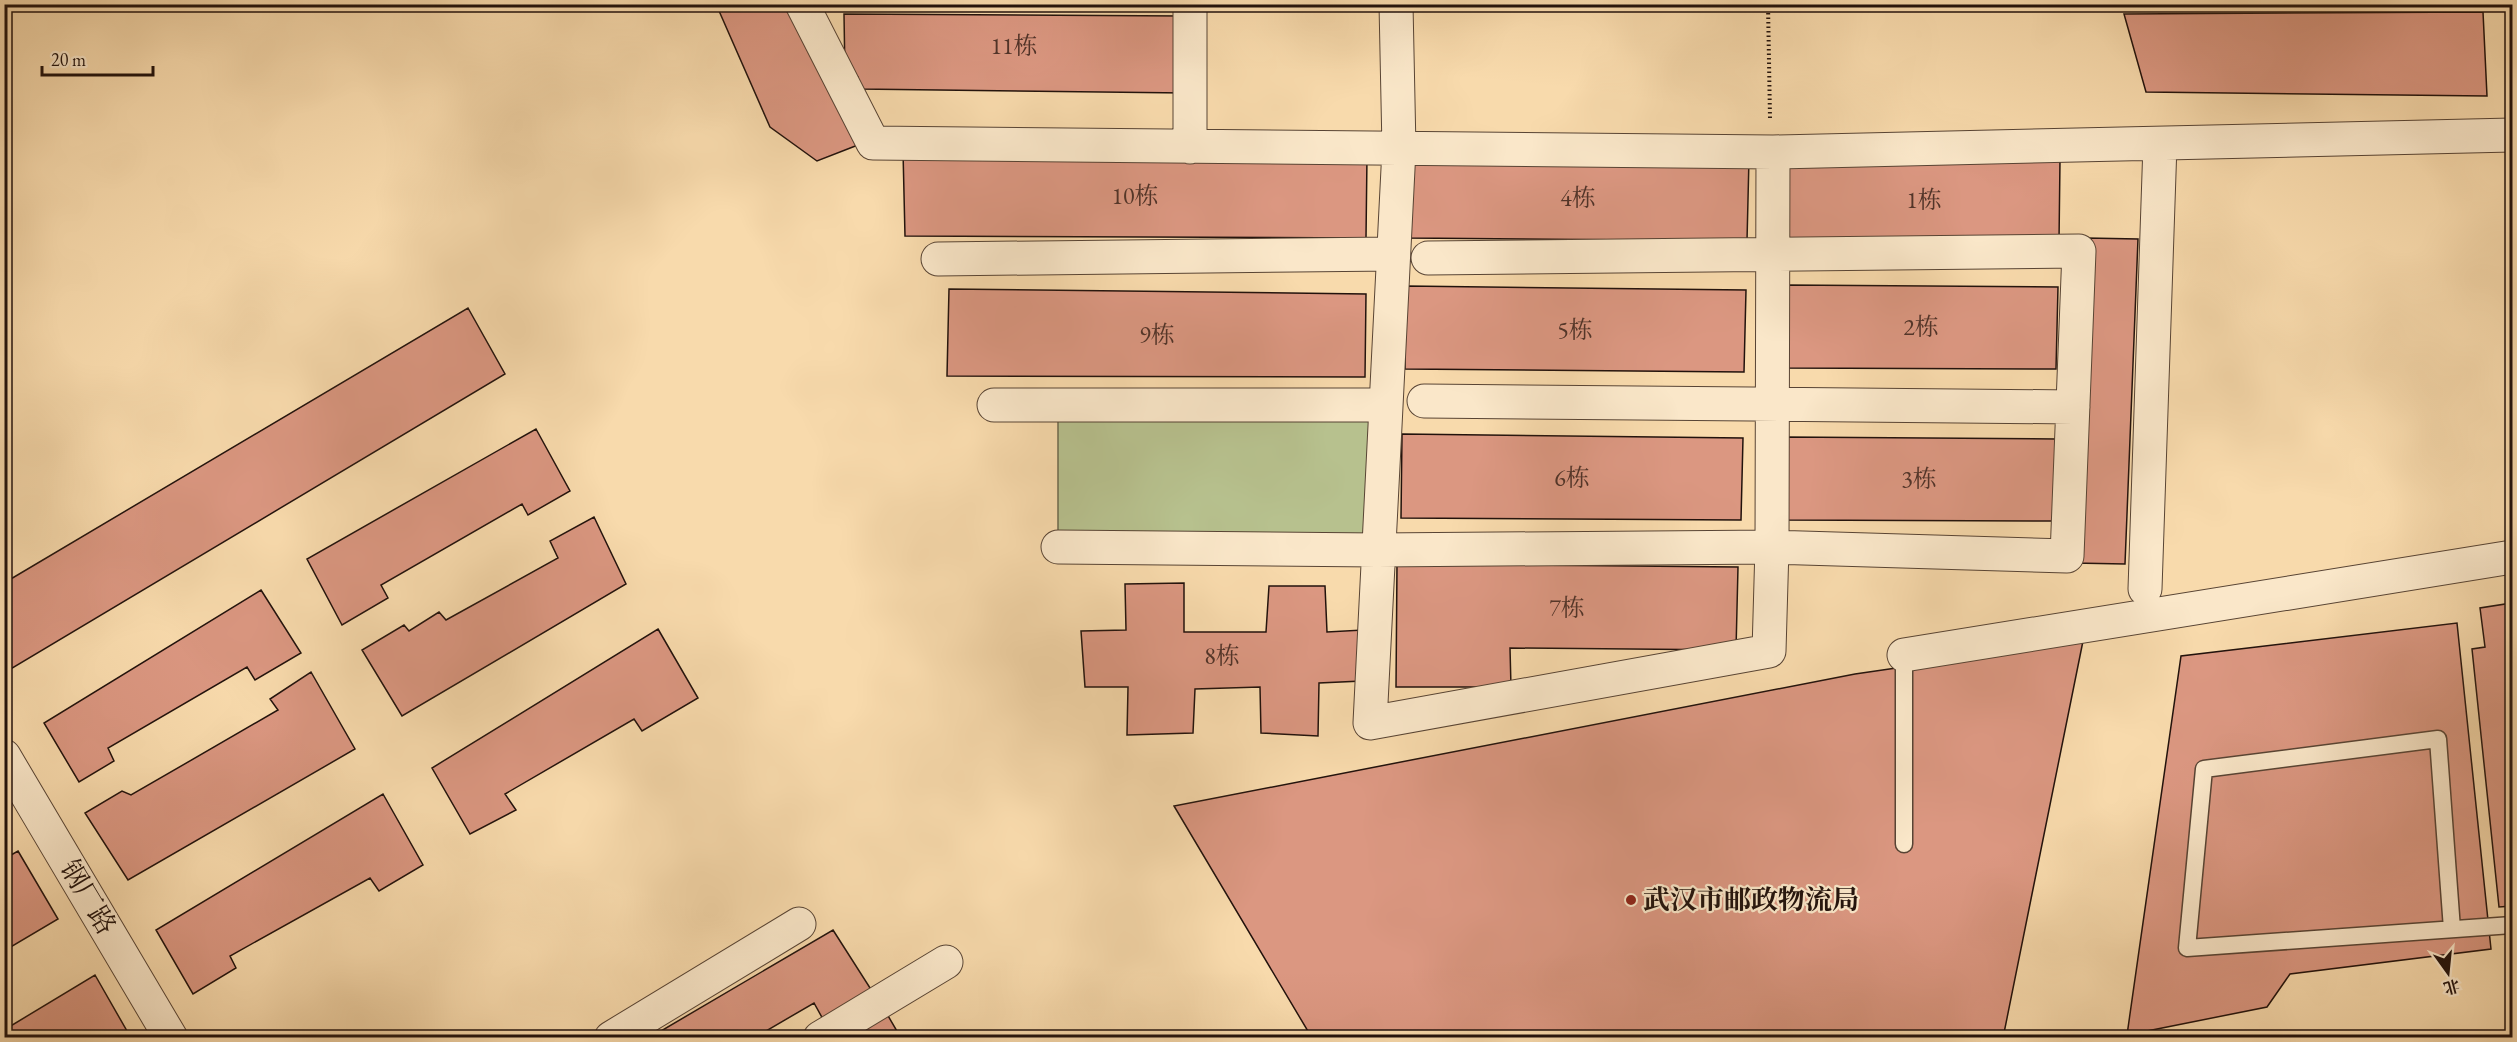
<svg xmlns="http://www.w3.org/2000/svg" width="2517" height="1042" viewBox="0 0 2517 1042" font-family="'EB Garamond','Noto Serif SC',serif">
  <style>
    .green { fill: #b7c18e; stroke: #6c6a4d; stroke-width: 1.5 }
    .building { fill: #db9781; stroke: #22120c; stroke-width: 1.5 }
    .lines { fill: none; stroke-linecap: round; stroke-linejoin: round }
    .service-casing { stroke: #584434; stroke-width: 19 }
    .minor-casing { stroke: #584434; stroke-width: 35 }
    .path { stroke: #22120c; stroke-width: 4; stroke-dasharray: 1.5 3; stroke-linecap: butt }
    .service { stroke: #fae7c9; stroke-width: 16 }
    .minor { stroke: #fae7c9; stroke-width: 33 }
    .poi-dot { fill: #8f2418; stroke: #fae7c9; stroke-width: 2 }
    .labels { text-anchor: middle; stroke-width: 4.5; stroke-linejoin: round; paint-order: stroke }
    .number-label { font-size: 24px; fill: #503329 }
    .street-label { font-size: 27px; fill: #22120c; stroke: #fae7c9 }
    .poi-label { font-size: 27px; font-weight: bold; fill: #22120c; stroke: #fae7c9; text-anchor: start }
  </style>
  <rect width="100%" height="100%" fill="#f8daac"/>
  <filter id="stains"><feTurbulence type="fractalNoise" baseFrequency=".00333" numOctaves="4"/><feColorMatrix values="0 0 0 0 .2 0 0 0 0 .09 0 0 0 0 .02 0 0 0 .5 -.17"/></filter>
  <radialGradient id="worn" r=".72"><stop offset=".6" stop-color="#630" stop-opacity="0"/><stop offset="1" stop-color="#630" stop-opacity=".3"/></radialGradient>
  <path class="green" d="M1058,405H1385L1377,550L1058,547Z"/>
  <path class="building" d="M716,4H793L863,143L817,161L770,127Z
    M2483,12L2487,96L2146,92L2124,14Z
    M844,14L1183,16L1185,93L859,89L858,77L845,76Z
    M903,151L1367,156L1366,238L905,236Z
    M1408,155L1749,158L1747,241L1408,238Z
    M1788,158L2060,160L2059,242L1788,241Z
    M2086,238L2138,239L2125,564L2073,563Z
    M1786,285L2058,287L2056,369L1785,368Z
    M1406,286L1746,290L1744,372L1405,369Z
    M949,289L1366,294L1365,377L947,376Z
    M468,308L505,374L4,673V583Z
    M536,429L570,491L528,515L522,504L381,585L388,598L342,625L307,559Z
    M1402,434L1743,438L1741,520L1401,518Z
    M1784,437L2056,439L2054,521L1784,520Z
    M594,517L626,584L402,716L362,650L404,625L409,631L439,612L446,620L558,558L550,541Z
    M1397,564L1738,567L1736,650L1510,648L1511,687H1396Z
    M1184,583V632H1266L1269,586H1325L1327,632L1363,630L1362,681L1319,683L1318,736L1261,733L1260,687L1195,689L1193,733L1127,735L1128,687H1085L1081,631L1126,630L1125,584Z
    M261,590L301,653L255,680L247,667L108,748L114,761L79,782L44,723Z
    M2512,603V906L2499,907L2472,649L2485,647L2480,608Z
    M2457,623L2491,949L2290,974L2267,1007L2127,1035L2181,656Z
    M658,629L698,698L642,731L634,719L505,794L516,810L470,834L432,768Z
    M2083,641L2003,1038H1312L1174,806L1855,674Z
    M311,672L355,749L128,880L85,813L122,791L131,795L278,710L270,699Z
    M383,794L423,865L379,891L370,878L230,956L236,968L193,994L156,930Z
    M18,851L58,919L4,951V859Z
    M833,930L872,991L824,1021L814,1003L754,1038H649Z
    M95,975L131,1038H4V1030Z
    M887,1014L901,1038H847Z"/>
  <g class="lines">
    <g class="service-casing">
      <path id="service" d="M1904,655V844
        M2452,929L2438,739L2204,769L2187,948L2512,925"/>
    </g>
    <g class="minor-casing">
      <path id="minor" d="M802,4L873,143L1773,152L2512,135
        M1190,4V147
        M1428,258L2079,251L2067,556L1772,547L1773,152
        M938,259L1393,254
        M1424,401L2073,407
        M994,405H1385
        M1058,547L1377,550L1772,547L1769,651L1370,723L1399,149L1396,4
        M2145,589L2160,144
        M1904,655L2512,557
        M4,756L171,1038
        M611,1038L799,924
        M820,1038L946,962"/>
    </g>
    <path class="path" d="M1768,4L1770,118"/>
    <use href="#service" class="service"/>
    <use href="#minor" class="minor"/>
  </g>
  <circle class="poi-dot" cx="1631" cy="900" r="6"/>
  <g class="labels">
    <g class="number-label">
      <text x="1014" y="54">11栋</text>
      <text x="1135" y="204">10栋</text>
      <text x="1578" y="206">4栋</text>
      <text x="1924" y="208">1栋</text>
      <text x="1921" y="335">2栋</text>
      <text x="1575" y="338">5栋</text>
      <text x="1157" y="343">9栋</text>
      <text x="1572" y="486">6栋</text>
      <text x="1919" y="487">3栋</text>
      <text x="1567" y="616">7栋</text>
      <text x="1222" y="664">8栋</text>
    </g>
    <g class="street-label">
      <text transform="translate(88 897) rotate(59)" y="9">钢厂路</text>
    </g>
    <g class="poi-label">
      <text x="1643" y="909">武汉市邮政物流局</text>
    </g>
  </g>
  <rect width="2517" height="1042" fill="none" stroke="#f8daac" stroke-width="24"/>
  <rect x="6" y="6" width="2505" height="1030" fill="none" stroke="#22120c" stroke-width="3"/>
  <rect x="12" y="12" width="2493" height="1018" fill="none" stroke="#22120c" stroke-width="1.5"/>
  <g transform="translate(2448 973) rotate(165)" stroke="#fae7c9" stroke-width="4.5" paint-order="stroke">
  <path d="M0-4.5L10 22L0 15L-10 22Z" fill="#22120c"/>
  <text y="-9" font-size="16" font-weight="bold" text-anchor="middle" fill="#22120c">北</text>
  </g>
  <path d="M42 66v9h111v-9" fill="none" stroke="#22120c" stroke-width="3"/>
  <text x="51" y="66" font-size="18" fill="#22120c" stroke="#fae7c9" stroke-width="4.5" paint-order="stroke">20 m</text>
  <rect width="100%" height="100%" filter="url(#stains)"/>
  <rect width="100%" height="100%" fill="url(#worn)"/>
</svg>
